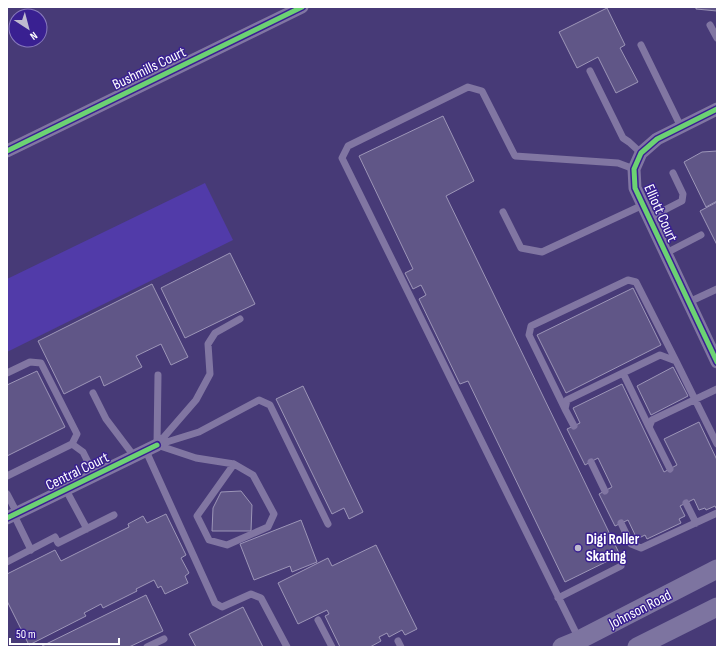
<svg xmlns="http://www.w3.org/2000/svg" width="724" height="654" viewBox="0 0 724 654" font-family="'Sofia Sans Condensed',sans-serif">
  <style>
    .green { fill: #513ba9 }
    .building { fill: #605687; stroke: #9d96b8 }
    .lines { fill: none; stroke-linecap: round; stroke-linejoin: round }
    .lane { stroke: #8176a2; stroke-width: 7 }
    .street { stroke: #8176a2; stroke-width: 13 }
    .secondary { stroke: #7d74a0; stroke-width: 19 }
    .cycleway-casing { stroke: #392091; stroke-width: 8 }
    .cycleway { stroke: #6cd273; stroke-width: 5 }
    .poi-dot { fill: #bfbacf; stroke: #392091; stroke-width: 1.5 }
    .labels { text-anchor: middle; stroke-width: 3; stroke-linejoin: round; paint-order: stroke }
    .street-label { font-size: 15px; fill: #fff; stroke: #392091 }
    .poi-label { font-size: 15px; font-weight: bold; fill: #fff; stroke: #392091; text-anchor: start }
  </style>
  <rect width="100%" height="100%" fill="#473a77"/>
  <path class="green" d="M205,183L233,240L7,352V279Z"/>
  <path class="building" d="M696,7H717V11L696,9Z
    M607,8L625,45L620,48L638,82L616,93L598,57L577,68L559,32Z
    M443,116L474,181L446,196L620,555L565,582L468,381L460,384L419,299L426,295L421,285L413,289L405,273L413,269L359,156Z
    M717,151V201L706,207L684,162L702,152Z
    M717,202V245L700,211Z
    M230,253L255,304L185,338L161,288Z
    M152,284L188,357L171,365L161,344L136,356L142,367L104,386L100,376L64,394L38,341Z
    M633,288L661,345L566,393L537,335Z
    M673,367L688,396L651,415L637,386Z
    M37,371L65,427L7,456V385Z
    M622,384L664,472L677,465L664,439L699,422L717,460V510L715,506L706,510L705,508L699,510L694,499L680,506L685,516L679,519L681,523L647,539L645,535L637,539L628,520L615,526L599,494L612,487L598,458L585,465L567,429L580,423L573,408Z
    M303,386L363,512L349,519L344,508L332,514L276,399Z
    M241,491L252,505L251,531H212L213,508L221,492Z
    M166,514L186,555L181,558L189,573L185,576L188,583L165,594L161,586L158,588L154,580L136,589L137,591L103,608L101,604L84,613L86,616L29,645L7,601V574L55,550L61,561L129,527L128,524L143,516L147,523Z
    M301,520L317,562L292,572L290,566L254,580L240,544Z
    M376,545L417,629L405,635L402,630L389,637L387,633L379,637L381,641L370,647H340L325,616L329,614L327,610L298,624L278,583L328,558L332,566Z
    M146,595L163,631L129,647H43L42,646Z
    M243,607L263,647H196L189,634Z"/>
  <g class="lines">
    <path class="lane" d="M710,25L717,38
      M641,45L681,127
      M590,71L623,138L629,142L641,153
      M503,212L521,248L542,252L643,205
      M649,218L682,201L683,194L673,173
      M666,253L701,235
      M689,302L717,289
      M7,373L30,362L41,363L77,434L72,444L7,476
      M623,373L649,427
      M93,393L106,419L134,456
      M565,409L529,335L531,326L628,280L636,282L676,361
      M574,426L565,409L567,400L660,355L676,361L717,444
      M72,444L83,452L95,476
      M157,445L196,458L234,464L253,475L274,514L268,527L227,545L209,540L197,516L234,464
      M157,445L199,432L259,400L270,405L328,524
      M157,445L196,400L210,374L208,344L215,333L240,319
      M157,445L158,375
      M146,451L215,603L222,607L251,594L261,598L287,647
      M591,462L605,491
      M670,469L649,427L652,420L717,389
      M66,490L87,529
      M7,494L17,513
      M686,503L696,523
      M14,515L31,550
      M621,523L631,544L641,548L717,513
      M7,562L55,537L58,543L114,515
      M558,598L621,566
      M318,620L332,647
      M579,639L342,158L348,146L468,87L482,91L515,156L618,163L634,169
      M398,641L401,647
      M147,647L164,639"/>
    <path class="street" d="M717,109L657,139L641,153L634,169L635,188L717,362
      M7,151L302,7
      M7,518L157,445"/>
    <path class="secondary" d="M562,647L579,640L717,569
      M637,647L717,607"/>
    <g class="cycleway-casing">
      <path id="cycleway" d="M717,109L657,139L641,153L634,169L635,188L717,362
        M7,151L302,7
        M7,518L157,445"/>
    </g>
    <use href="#cycleway" class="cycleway"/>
  </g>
  <circle class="poi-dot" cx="578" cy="548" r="4"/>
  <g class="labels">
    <g class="street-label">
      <text transform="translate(149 68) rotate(-26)" y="5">Bushmills Court</text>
      <text transform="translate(661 213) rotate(66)" y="5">Elliott Court</text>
      <text transform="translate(77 471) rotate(-26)" y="5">Central Court</text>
      <text transform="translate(640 609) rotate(-27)" y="5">Johnson Road</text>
    </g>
    <g class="poi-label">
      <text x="586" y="544">Digi Roller<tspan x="586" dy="17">Skating</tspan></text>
    </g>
  </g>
  <rect width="724" height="654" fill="none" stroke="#ffffff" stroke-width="16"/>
  <g transform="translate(28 28) rotate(144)"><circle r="19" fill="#392091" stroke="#8879bd"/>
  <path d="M0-3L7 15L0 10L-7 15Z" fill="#bfbacf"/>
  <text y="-6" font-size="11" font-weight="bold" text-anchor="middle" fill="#ffffff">N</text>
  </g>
  <path d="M10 638v6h109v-6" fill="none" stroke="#ffffff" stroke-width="2"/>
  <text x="16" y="638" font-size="12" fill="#ffffff" stroke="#392091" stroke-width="3" paint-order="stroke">50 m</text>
</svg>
